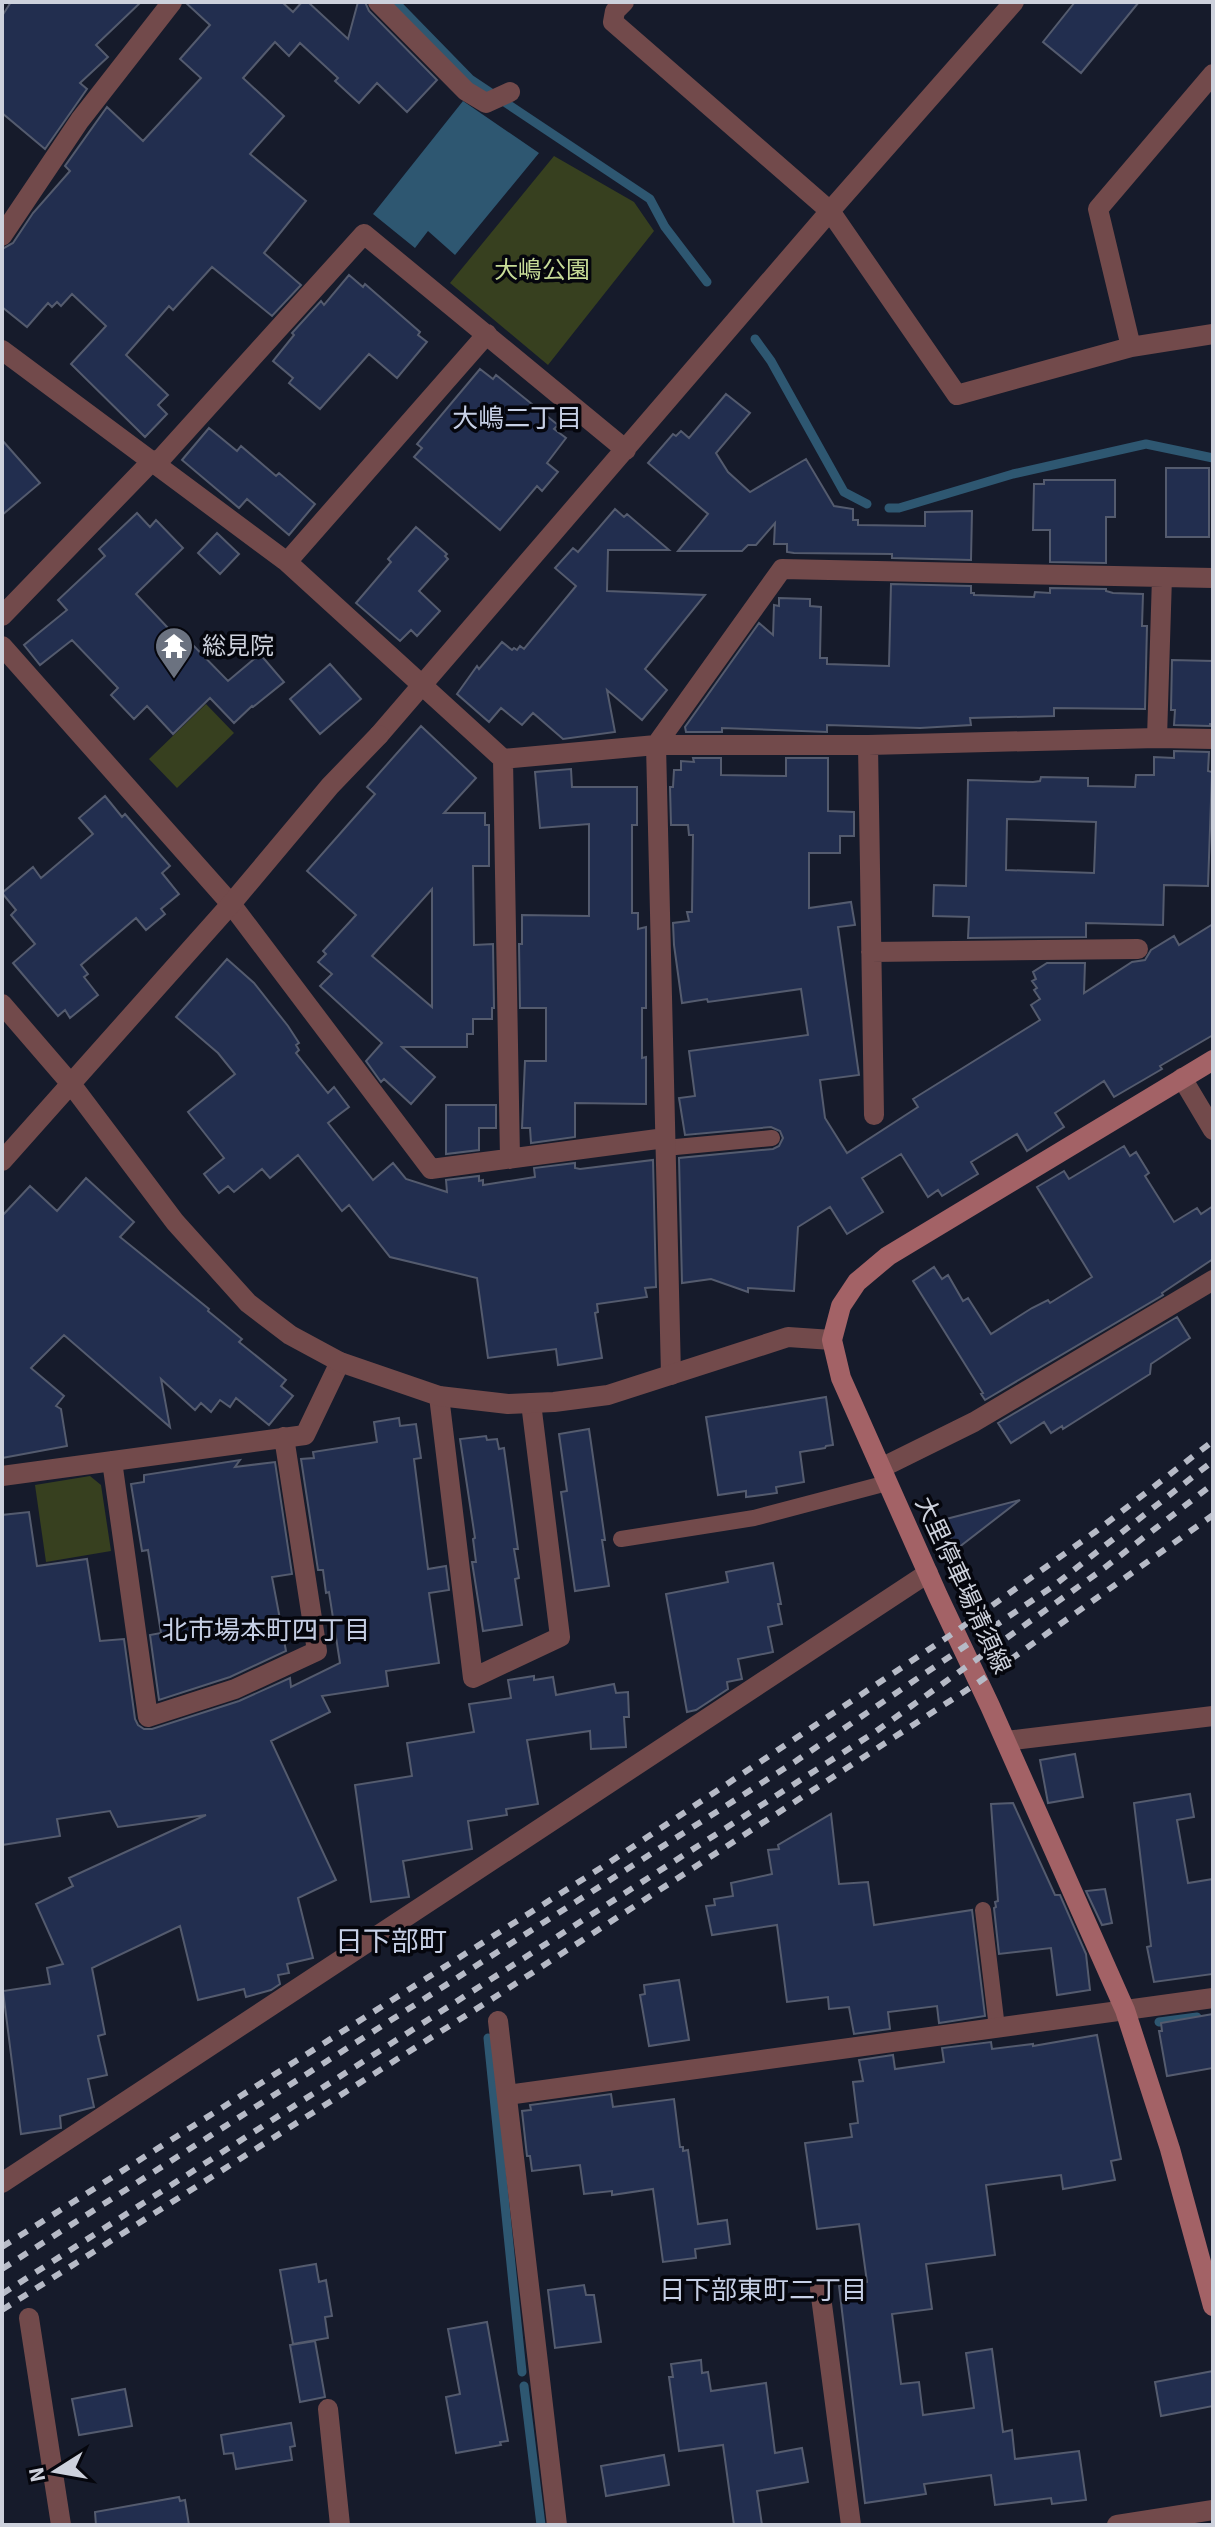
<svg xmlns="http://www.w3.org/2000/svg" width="1215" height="2527" viewBox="0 0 1215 2527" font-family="'Source Sans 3','Noto Sans JP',sans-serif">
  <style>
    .green { fill: #37401f }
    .water { fill: #2e5771 }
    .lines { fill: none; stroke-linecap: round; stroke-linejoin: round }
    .stream { stroke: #2e5771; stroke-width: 9 }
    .building { fill: #222e4f; stroke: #545b6e; stroke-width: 2; fill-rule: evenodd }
    .service { stroke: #724a4b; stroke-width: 16 }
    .minor { stroke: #724a4b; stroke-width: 20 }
    .tertiary { stroke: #724a4b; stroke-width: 20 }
    .secondary { stroke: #a36266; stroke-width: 20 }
    .rail { stroke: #b6bac6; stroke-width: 6; stroke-dasharray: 10 10; stroke-linecap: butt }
    .labels { text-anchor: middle; stroke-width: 7; stroke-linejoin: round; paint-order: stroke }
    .park-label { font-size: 24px; fill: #c8dd98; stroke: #05060d }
    .poi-label { font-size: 24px; fill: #cdd1dc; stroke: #05060d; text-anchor: start }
    .street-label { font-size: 24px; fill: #cdd1dc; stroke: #05060d }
    .neighbourhood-label { font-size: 26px; fill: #c6cfe5; stroke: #05060d }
    .quarter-label { font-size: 28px; fill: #c6cfe5; stroke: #05060d }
  </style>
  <rect width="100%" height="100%" fill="#161b2b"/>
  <path class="green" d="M554,156L634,202L654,231L548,365L450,283Z
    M206,704L234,733L177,788L149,759Z
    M90,1476L101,1485L111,1551L46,1562L35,1485Z"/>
  <path class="water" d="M463,101L539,153L455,255L428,231L415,248L373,214Z"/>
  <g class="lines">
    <path class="stream" d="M395,2L470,79L650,199L665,227L707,282
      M755,339L771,361L844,492L867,504
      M889,508H899L1013,474L1146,444L1213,458
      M1159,2022L1197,2017
      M488,2038L522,2372
      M524,2386L541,2525"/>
  </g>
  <path class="building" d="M11,2H141L96,45L108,57L80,83L87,89L45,149L2,113V16Z
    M185,2H282L293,12L302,2H308L348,39L358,2H365L369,11L437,80L407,112L377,83L359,103L335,81L338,78L300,43L289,56L275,42L243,78L284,116L250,154L306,201L264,253L301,285L272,316L212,267L173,310L169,306L126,355L168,395L158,405L167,414L145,437L71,364L106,326L72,294L61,306L57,302L52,307L48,303L27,327L2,307V249L13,243L33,213L70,171L65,166L107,107L143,141L201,78L180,59L210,25Z
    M1075,2H1139L1081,73L1043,42Z
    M349,275L363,287L365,284L420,332L418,335L427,342L397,378L369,354L320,409L289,383L293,378L273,361L294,335L292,333L321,301L324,305Z
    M480,369L493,379L496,375L558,425L554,429L566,438L547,463L558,472L542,491L537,486L500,530L414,457L422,448L417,444Z
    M726,394L750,413L716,453L728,472L750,492L806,459L834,506L853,509V520H858V525L925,526V512L972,511L971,560L892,558V554L794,553L787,552V544H774L775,523L756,545H748L742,551H678L708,514L648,463L673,434L676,436L681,431L689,438Z
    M209,428L237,451L241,446L276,476L279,473L315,504L289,535L247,499L239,508L182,460Z
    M2,440L40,483L2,515Z
    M1166,468H1209V537H1166Z
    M1044,480H1115V517H1106V563L1050,562V530H1033L1034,484H1044Z
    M615,509L624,517L627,514L669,550H608L607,591L705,595L645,669L667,690L642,720L607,690L615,732L563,739L533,713L522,725L501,708L489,722L457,694L477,666L479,669L502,642L512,650L514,648L517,650L520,646L524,649L576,586L555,568L573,548L578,552Z
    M137,513L150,527L156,520L183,548L136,594L183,644L187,639L228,681L260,654L284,682L253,707L252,706L234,723L210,698L173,734L147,706L134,719L111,695L118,688L72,640L40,665L24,645L67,610L58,600L105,556L99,549Z
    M416,527L447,554L445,556L448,559L419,591L440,611L417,636L411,630L400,641L356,603L391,562L388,559Z
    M217,533L239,554L220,574L198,553Z
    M891,584L971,586V593H974V595L1034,597L1035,592L1050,593V588L1106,589V591L1113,593L1143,594L1142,626H1147L1145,709L1054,708V716L970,718L971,725L920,728L827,725V732L722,728V732H686L685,727L759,623L773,635L774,605L779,606V598L810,599V606L821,607L820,658H827V664L889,666Z
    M1172,660L1213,661V724H1210V726L1174,725L1175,710H1171Z
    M330,664L361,699L320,734L290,699Z
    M421,726L476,778L444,813H485V825H489V866H473L474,945L493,944L494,1008H492V1019H473V1034H467V1047H402L435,1077L411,1104L384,1079L381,1082L366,1061L382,1043L320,986L332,974L318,962L326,954L323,951L356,915L307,871L375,794L367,787ZM432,889V1007L372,956Z
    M1174,751L1209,752L1208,771L1212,772L1208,886L1164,885L1163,925L1086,923V937L968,938L969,917L933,916L934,885L966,886L968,780L1033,782L1040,781L1041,777L1088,778V786L1135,787L1136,775H1154V757L1174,758ZM1007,819L1096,822L1094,873L1006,870Z
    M693,758H721V775L786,776V758H828V811L854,812V836H840V853H809V908L851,902L855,925L838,927L859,1075L820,1080L825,1118L847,1153L918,1107L913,1099L921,1094L1040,1020L1031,1005L1040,999L1034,990L1037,988L1032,981L1036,979L1033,972L1047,963H1085L1084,993L1132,962L1145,960L1151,950L1174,936L1179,945L1213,924V1035L1160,1066L1162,1069L1114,1097L1104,1081L1055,1113L1064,1127L1027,1151L1017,1134L971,1162L978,1174L942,1196L938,1190L928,1197L901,1154L862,1178L883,1212L847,1234L830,1207L798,1227L794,1291L748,1288V1292L711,1279L682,1283L679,1158L773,1149L779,1146L783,1138L780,1131L771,1127L685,1135L679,1098L695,1096L689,1051L808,1035L801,989L708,1002L707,999L682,1003L674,945L673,923L689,921L687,912H692L693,835H689L688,825H671L670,787H673L674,770H681V761L694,762Z
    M571,769L572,787H637V825H632V913H638V929L646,927V1008H642V1058L646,1057V1104L575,1103V1137L531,1143L530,1128H522L525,1061H546V1008H520L519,944H522V915L589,916V824L540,828L535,772Z
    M105,796L122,817L125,814L170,866L162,873L179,894L161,909L165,914L146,930L136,918L81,965L88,974L84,977L98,995L70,1018L65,1010L58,1016L13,963L35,944L11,915L16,910L2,893L33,867L41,878L93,834L79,818Z
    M227,959L254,983L288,1026L299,1043L296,1045L299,1050L296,1053L328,1093L334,1087L349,1107L328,1123L373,1180L393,1163L406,1179L447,1192L446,1180L479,1176V1181L483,1180V1185L535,1177L534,1168L575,1163V1168L580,1169L653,1160L656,1287L645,1288L647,1297L597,1304L598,1312L595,1313L602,1358L558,1365L556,1349L488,1358L477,1278L390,1257L349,1205L342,1211L298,1155L270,1178L262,1169L234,1192L228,1186L219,1193L204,1174L224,1158L188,1112L235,1074L218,1053L176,1017Z
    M446,1105H496V1128H479V1150L446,1154Z
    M1124,1146L1130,1156L1136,1152L1149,1173L1145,1176L1174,1222L1197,1208L1201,1214L1213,1206V1259L1162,1293L1163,1295L985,1400L981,1394L983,1393L913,1281L934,1267L942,1279L948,1275L963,1301L968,1298L991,1334L1032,1308L1048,1300L1050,1303L1092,1277L1037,1187L1064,1171L1069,1179Z
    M86,1178L134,1222L120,1237L209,1309L208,1311L242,1339L239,1342L286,1380L281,1386L293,1396L269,1425L236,1398L230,1407L220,1400L211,1412L201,1403L195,1410L161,1379L170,1427L64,1335L31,1368L64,1396L56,1406L61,1409L67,1446L2,1458V1216L30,1186L57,1211Z
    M1177,1317L1190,1338L1151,1364L1150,1374L1063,1429L1062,1426L1051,1433L1044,1422L1011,1443L998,1423Z
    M826,1397L833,1445L826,1446L825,1448L800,1452L804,1482L776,1487L777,1493L746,1497V1491L718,1495L706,1417Z
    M399,1418L400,1426L416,1424L421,1458L414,1459L428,1569L446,1566L449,1590L429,1593L439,1663L386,1671L388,1686L322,1696L330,1712L271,1741L336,1880L298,1898L313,1958L287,1964L289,1973L278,1975L280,1984L271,1990L246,1997L244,1989L198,2000L180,1926L92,1968L105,2034L98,2036L107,2075L88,2079L94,2107L60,2116L61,2128L21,2134L3,1991L50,1984L47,1968L63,1964L36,1904L73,1886L69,1878L206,1815L118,1827L110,1811L57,1819L60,1836L2,1845V1515L29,1512L37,1566L87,1559L100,1641L124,1639L135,1719L138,1725L144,1729H152L239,1701L290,1678L291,1687L340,1663L329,1592L326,1593L323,1570H318L301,1459L314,1458L313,1452L377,1442L374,1422Z
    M589,1429L605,1540H602L609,1586L575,1591L561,1492L567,1491L559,1434Z
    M486,1436L487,1440L497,1439L499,1449L504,1448L518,1549H514L519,1578L515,1579L522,1625L483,1631L472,1562H476L473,1539L475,1538L460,1439Z
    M240,1460L235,1467L275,1462L292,1574L272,1577L286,1651L230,1677L159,1700L150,1635L161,1633L148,1550L142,1551L131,1484L144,1482V1475Z
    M1020,1500L954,1551L946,1519Z
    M773,1563L781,1604H778L782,1624L768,1627L773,1652L738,1659L742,1679L727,1682L728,1689L696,1710L687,1712L666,1594L728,1582L726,1572Z
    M534,1676V1680L553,1677L556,1695L614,1684L616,1693L628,1692L629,1717H624L626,1747L591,1749L590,1731L527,1740L538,1804L506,1809L507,1815L468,1821L472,1849L403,1861L409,1897L371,1902L355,1785L412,1776L407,1743L474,1732L469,1704L511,1698L508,1680Z
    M1075,1754L1083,1797L1048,1803L1040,1760Z
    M1190,1794L1194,1817L1177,1820L1188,1883L1213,1879V1974L1154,1982L1147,1947L1151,1946L1134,1803Z
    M1013,1803L1055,1895H1060L1086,1954L1090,1990L1057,1995L1051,1948L999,1954L994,1908L996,1907L995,1902L998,1901L991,1804Z
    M831,1814L839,1884L868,1882L874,1925L972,1910L985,2016L939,2023L937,2006L888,2012L890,2029L854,2034L849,2007L829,2009L828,1997L787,2002L777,1925L712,1935L706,1906L715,1905L714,1899L733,1896L731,1883L772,1874L768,1850L779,1849L778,1845Z
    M1105,1889L1112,1923L1102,1925L1086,1891Z
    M679,1980L689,2040L649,2046L640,1995L645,1994L644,1985Z
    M1213,2014V2068L1167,2076L1159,2031H1162L1161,2023Z
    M1097,2035L1121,2159L1111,2161L1115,2180L1063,2189L1061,2175L986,2185L995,2255L926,2264L932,2309L892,2314L901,2384L919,2382L923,2415L974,2408L966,2353L992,2349L1003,2432L1012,2430L1015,2459L1079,2451L1086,2500L1052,2504L1051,2498L995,2505L991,2475L924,2484L926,2494L865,2503L839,2286L867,2282L859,2224L817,2229L805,2143L852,2137L850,2124L858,2123L853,2082L863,2081L859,2060L893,2055L895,2069L944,2062L942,2048L991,2042L992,2049L1033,2044V2046Z
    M611,2094L613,2107L674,2099L680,2147H683V2151L688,2150L698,2224L727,2220L730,2244L695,2249L696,2258L663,2262L653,2189L612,2195V2191L584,2194L580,2165L532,2171L530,2156H527L522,2111L531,2110L530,2105Z
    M316,2264L319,2282L326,2280L332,2316L325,2317L328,2338L293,2344L280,2270Z
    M584,2285L586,2295H594L601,2342L555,2348L548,2290Z
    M487,2322L508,2441L500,2442L501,2445L456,2453L446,2397L460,2394L448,2329Z
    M315,2341L325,2397L300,2402L290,2345Z
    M701,2360L702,2373L708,2372L711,2391L766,2383L775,2453L802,2448L808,2482L757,2491L762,2525H734L723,2445L679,2451L669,2377H673L671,2364Z
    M1213,2371V2406L1161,2416L1155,2382Z
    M125,2389L132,2426L79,2435L72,2399Z
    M291,2423L295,2446L290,2447L292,2460L236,2469L233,2453L224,2454L221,2435Z
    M664,2455L669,2485L606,2496L601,2466Z
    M179,2497L180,2501L185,2500L189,2525H96L95,2512Z"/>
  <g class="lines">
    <path class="service" d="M665,1148L772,1138
      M621,1539L754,1518L887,1483
      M983,1910L997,2028"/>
    <path class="minor" d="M378,2L466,91L486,103L510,92
      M624,2L615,11L613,22L830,211L957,395L1131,347L1213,334
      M2,236L80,120L172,2
      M1131,347L1098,209L1213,74
      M2,350L287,562L503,759L510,1159
      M157,463L364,234L626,450
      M287,562L487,334
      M2,616L153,460
      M2,646L231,904L431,1169L665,1138
      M379,735L830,211L1014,2
      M1157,738L1162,577
      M868,745L1157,738L1213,739
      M503,759L656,745H868L874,1115
      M871,952L1138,949
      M1182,1078L1213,1130
      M671,1375L656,745L782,569L1213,578
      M439,1396L473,1678L560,1637L531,1403
      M112,1461L148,1717L235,1689L317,1651L284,1437
      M881,1468L974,1422L1213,1280
      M2,1476L305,1435L340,1362
      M1006,1741L1213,1716
      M498,2021L557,2525
      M507,2095L1213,1998
      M2,2183L928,1573
      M820,2289L851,2525
      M29,2318L61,2525
      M328,2409L340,2525
      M1117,2525L1213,2510"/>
    <path class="tertiary" d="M2,1004L71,1084L175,1222L248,1303L290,1335L340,1362L439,1396L508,1404L554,1402L608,1395L788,1337L832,1340
      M2,1161L231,904L330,786L379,735"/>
    <path class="secondary" d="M1213,1060L888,1256L857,1282L841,1306L832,1340L841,1378L938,1596L990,1706L1125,2010L1170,2149L1213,2306"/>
    <path class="rail" d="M2,2247L607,1864L955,1632L1095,1532L1213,1441
      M2,2269L796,1761L1052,1587L1213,1461
      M2,2294L875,1732L1099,1572L1213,1484
      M2,2310L495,1997L979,1682L1213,1515"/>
  </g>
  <defs>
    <g id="temple-pin" transform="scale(2)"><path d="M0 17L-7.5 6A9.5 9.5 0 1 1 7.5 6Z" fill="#6b7280" stroke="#05060d"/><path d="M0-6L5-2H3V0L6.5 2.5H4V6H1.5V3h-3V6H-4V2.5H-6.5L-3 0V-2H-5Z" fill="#fff"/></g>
  </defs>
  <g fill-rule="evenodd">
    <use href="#temple-pin" x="174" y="646"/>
  </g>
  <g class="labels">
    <g class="park-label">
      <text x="542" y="278">大嶋公園</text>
    </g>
    <g class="poi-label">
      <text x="202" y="654">総見院</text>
    </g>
    <g class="street-label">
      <text transform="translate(963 1585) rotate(65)" y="8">大里停車場清須線</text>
    </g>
    <g class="neighbourhood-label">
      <text x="517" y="427">大嶋二丁目</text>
      <text x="266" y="1639">北市場本町四丁目</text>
      <text x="763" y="2299">日下部東町二丁目</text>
    </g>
    <g class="quarter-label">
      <text x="391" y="1951">日下部町</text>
    </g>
  </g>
  <rect width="1215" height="2527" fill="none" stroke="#cdd1dc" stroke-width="8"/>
  <g transform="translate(56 2471) rotate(259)" stroke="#05060d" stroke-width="6" paint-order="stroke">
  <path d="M0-6L14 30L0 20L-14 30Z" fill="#cdd1dc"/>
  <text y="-12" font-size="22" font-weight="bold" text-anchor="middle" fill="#cdd1dc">N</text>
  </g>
</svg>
